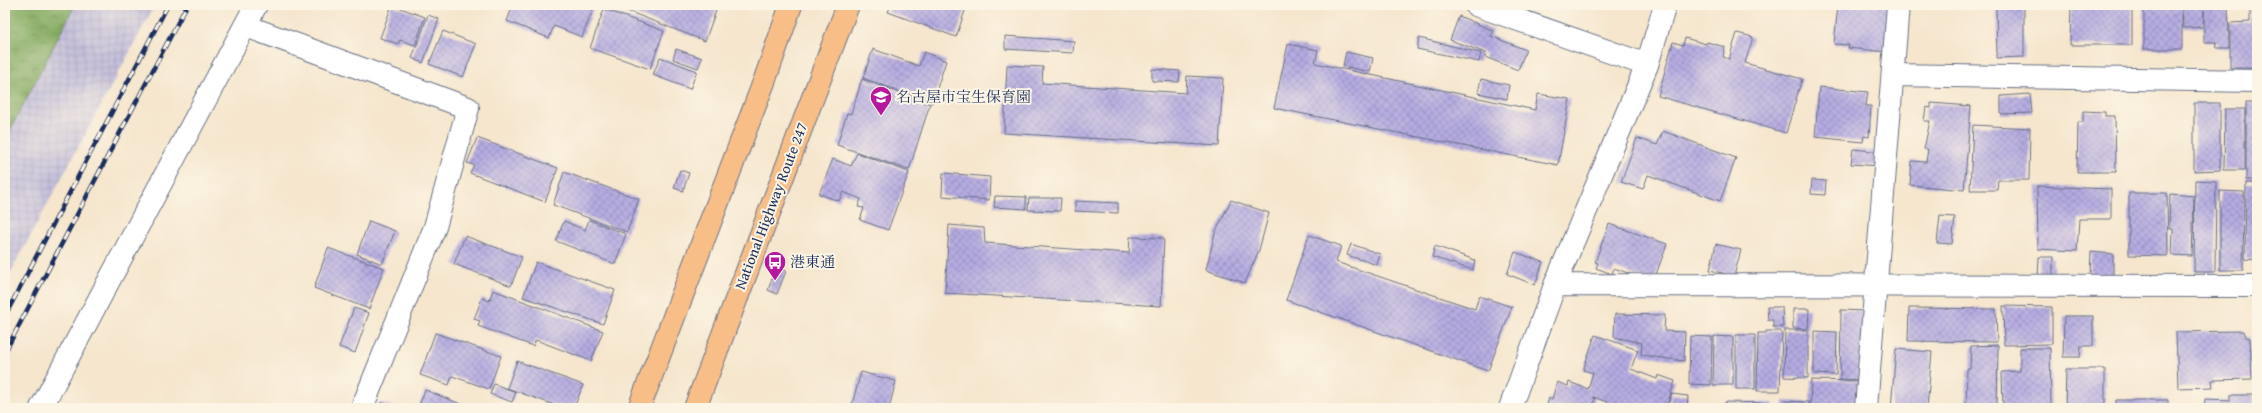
<svg xmlns="http://www.w3.org/2000/svg" width="2262" height="413" viewBox="0 0 2262 413" font-family="'Gentium Book Plus','Noto Serif JP',serif">
  <style>
    .industrial { fill: url(#industrial-grid) }
    .forest { fill: url(#forest-crowns); stroke: #506c5f }
    .building { fill: url(#building-cross-hatch) }
    .lines { fill: none; stroke-linecap: round; stroke-linejoin: round }
    .minor-casing { stroke: #676f85; stroke-width: 24 }
    .highway-casing { stroke: #676f85; stroke-width: 24 }
    .minor { stroke: #fff; stroke-width: 22 }
    .highway { stroke: #f7be88; stroke-width: 22 }
    .rail-casing { stroke: #1b2f5e; stroke-width: 4.5 }
    .rail { stroke: #fcf5e5; stroke-width: 3; stroke-dasharray: 9; stroke-linecap: butt }
    .labels { text-anchor: middle; stroke-width: 4; stroke-linejoin: round; paint-order: stroke }
    .poi-label { font-size: 15px; fill: #1b2f5e; stroke: #fcf5e5; text-anchor: start }
    .street-label { font-size: 15px; fill: #1b2f5e; stroke: #fcf5e5 }
  </style>
  <defs>
    <pattern id="industrial-grid" width="8" height="8" patternUnits="userSpaceOnUse"><rect width="8" height="8" fill="#c5c0da"/><path d="M0 4h8M4 0v8" fill="none" stroke="#a9a5be"/></pattern>
    <pattern id="forest-crowns" width="20" height="18" patternUnits="userSpaceOnUse"><rect width="20" height="18" fill="#84aa60"/><path d="M2 6a3 3 0 1 1 6 0M12 15a3 3 0 1 1 6 0" fill="none" stroke="#6b8b52"/></pattern>
    <pattern id="building-cross-hatch" width="8" height="8" patternUnits="userSpaceOnUse"><rect width="8" height="8" fill="#b6ace2"/><path d="M0 0l8 8M0 8l8-8" fill="none" stroke="#938cba"/></pattern>
  </defs>
  <rect width="100%" height="100%" fill="#fcf5e5"/>
  <filter id="ink" filterUnits="userSpaceOnUse"><feTurbulence type="fractalNoise" baseFrequency=".025" numOctaves="2"/><feDisplacementMap in="SourceGraphic" scale="8" xChannelSelector="R" yChannelSelector="G"/><feConvolveMatrix kernelMatrix="1 2 1 2 8 2 1 2 1" color-interpolation-filters="sRGB"/></filter>
  <filter id="wash" filterUnits="userSpaceOnUse"><feTurbulence type="fractalNoise" baseFrequency=".012" numOctaves="4" result="noise"/><feDisplacementMap in="SourceGraphic" scale="16" xChannelSelector="R" yChannelSelector="G"/><feGaussianBlur stdDeviation="0.9" result="paint"/><feColorMatrix in="noise" values="0 0 0 0 0 0 0 0 0 0 0 0 0 0 0 0 0 1.4 0 .05"/><feComposite in="paint" operator="in"/></filter>
  <g filter="url(#wash)">
    <rect width="100%" height="100%" fill="#f5e6cd"/>
    <path class="industrial" d="M5,5H155L5,283Z"/>
    <path class="forest" d="M5,5H72L74,7L5,140Z"/>
    <g id="blocks">
      <path class="building" d="M392,5L425,17L415,45L400,40L398,44L380,38Z
        M513,5H595L582,37L554,26L549,38L507,21Z
        M617,5H718L705,41L617,7Z
        M891,5H967L956,37L888,12Z
        M1838,5H1895L1887,52L1848,48L1849,45L1834,44Z
        M1996,5H2024V57L1997,58Z
        M2071,5H2132V45H2070Z
        M2144,5H2182V49H2144Z
        M2182,5H2228L2229,48H2217L2216,42H2204V10L2203,27L2183,28Z
        M2250,5H2257V68H2230V23L2250,22Z
        M604,9L664,31L650,69L590,48Z
        M428,15L439,19L423,63L412,58Z
        M1459,16L1494,31L1491,36L1526,50L1518,70L1485,57L1486,53L1450,40Z
        M443,31L476,44L463,77L429,64Z
        M1737,33L1753,37L1745,63L1802,79L1786,133L1658,96L1673,42L1683,45L1685,38L1706,44L1707,42L1725,47L1723,57L1729,59Z
        M1005,36L1074,41L1073,53L1005,49Z
        M1419,38L1481,53L1479,62L1417,49Z
        M1288,44L1318,50L1315,63L1535,110L1538,94L1570,99L1558,165L1274,108Z
        M676,49L702,58L698,68L673,59Z
        M873,49L919,66L924,52L946,61L932,103L863,78Z
        M1346,52L1373,58L1370,72L1343,66Z
        M660,57L697,71L690,89L653,75Z
        M1007,65L1043,67L1042,83L1186,93L1187,76L1223,78L1219,146L1004,133Z
        M1152,69L1180,71L1179,82L1152,81Z
        M862,79L930,104L909,170L837,145L847,113L851,114Z
        M1481,79L1509,85L1507,99L1478,93Z
        M1819,87L1868,92L1866,106H1871L1869,137L1864,136L1863,142L1815,137Z
        M2030,94L2032,113L2001,114V96Z
        M1931,103L1971,106L1964,190L1910,185L1912,161L1926,162L1928,149H1924L1930,121H1924L1926,107L1931,108Z
        M2194,103H2220V170L2194,171Z
        M2246,103H2257V180H2246Z
        M2225,109H2245V170H2224Z
        M2083,111L2105,112V116H2115L2116,172H2077L2078,122H2083Z
        M1973,125L2030,128L2029,180H1998L1997,190H1970Z
        M1663,131L1736,158L1720,201L1648,175L1643,189L1621,182L1637,138L1657,145Z
        M477,138L558,168L545,202L470,173L474,165L467,163Z
        M1853,149L1882,152L1880,166L1851,164Z
        M857,153L909,172L888,230L860,220L864,208L858,207L861,199L843,192L839,201L819,194L833,159L851,166Z
        M680,170L689,173L683,191L674,188Z
        M564,172L639,199L627,232L553,205Z
        M943,173L990,177L989,200L942,196Z
        M1812,180L1826,181L1825,195L1811,194Z
        M2195,180L2216,181L2215,272H2194Z
        M2246,183H2257V260L2245,259Z
        M2037,186L2111,189V219H2079L2077,251L2038,249Z
        M2220,191L2244,192L2243,270H2220Z
        M2129,193H2167L2168,256L2129,255Z
        M2170,194L2194,196L2192,256L2172,255L2173,229H2169Z
        M995,196L1026,197V209L994,207Z
        M1029,198H1061L1060,211L1028,210Z
        M1231,200L1269,213L1259,250L1245,283L1206,270L1215,233Z
        M1075,201L1118,203V213L1075,211Z
        M1940,216L1955,217L1952,244L1937,243Z
        M589,220L626,234L615,264L556,241L564,221L585,230Z
        M369,221L395,231L382,264L357,254Z
        M1609,224L1667,244L1654,280H1647L1614,268L1612,274L1596,268L1598,263L1595,262Z
        M949,225L984,228L985,243L1129,253L1130,237L1164,238L1161,306L945,293Z
        M1309,235L1341,246L1336,262L1475,309L1479,296L1512,307L1488,371L1286,300Z
        M465,236L522,257L511,286L454,264Z
        M1351,244L1380,254L1377,265L1347,255Z
        M1716,244L1741,250L1734,276L1710,270Z
        M1435,246L1475,260L1473,270L1432,257Z
        M328,248L384,268L369,309L314,288Z
        M1515,252L1543,262L1535,285L1507,274Z
        M2091,252L2113,254V276L2090,275Z
        M2039,257H2053V278H2038Z
        M536,262L615,290L603,324L523,297Z
        M776,267L786,271L777,294L768,290Z
        M493,290L603,331L591,361L536,340L533,346L478,326L480,321L474,319L482,298L489,301Z
        M2003,306L2052,307V344L2004,345Z
        M1767,307H1782L1783,327H1773V320H1768Z
        M354,308L369,313L355,353L339,347Z
        M1909,308L1996,309L1997,342L1908,341Z
        M1793,309H1809L1808,329L1793,328Z
        M1841,310L1865,311L1864,379L1840,380Z
        M1615,314L1665,315L1664,331L1685,332L1684,361L1641,355L1642,343L1614,337Z
        M2064,316H2093V346H2081L2080,357H2063Z
        M1785,330H1808V378L1784,377Z
        M1766,331H1780L1782,333L1780,391H1757L1758,333H1766Z
        M1814,331L1837,332L1836,375L1814,374Z
        M2243,331L2245,337L2250,338L2252,379L2212,380L2213,387L2178,388L2176,332Z
        M435,333L501,356L489,389L452,376L449,385L420,375Z
        M1595,335L1638,350L1631,369L1657,379L1658,375L1675,381L1666,408H1624L1593,397L1595,399L1592,408H1546L1549,398L1552,399L1557,382L1568,386L1569,382L1588,389L1593,373L1583,370Z
        M1736,335H1755V389H1736Z
        M1690,336L1712,337L1711,385L1689,384Z
        M1714,336L1733,337V385H1713Z
        M1998,345L1997,408H1966L1967,369H1970L1971,346Z
        M2020,348H2050L2051,408H2003L2002,372L2020,371Z
        M1896,349L1932,352L1927,408H1891Z
        M517,361L583,385L574,408H563L507,388Z
        M2066,369H2105V408H2065Z
        M861,372L896,381L889,408H851Z
        M1811,380L1860,381L1861,408H1810Z
        M494,384L516,392L512,402L490,394Z
        M425,390L471,408H418Z
        M1671,394L1688,396L1687,408H1670Z
        M2230,395H2254V408H2204L2205,399L2230,400Z
        M2116,400H2168V408H2116Z
        M1784,401L1809,402V408H1784Z
        M381,402L396,408H379Z
        M1725,402L1773,403V408H1725Z
        M1690,405H1722V408H1690Z"/>
    </g>
  </g>
  <g filter="url(#ink)">
    <use href="#blocks" fill-opacity="0" stroke="#676f85" stroke-width="1"/>
    <g class="lines">
      <g class="minor-casing">
        <path id="minor" d="M1476,5L1647,65
          M246,26L468,108L435,227L362,408
          M1893,75L2257,81
          M1555,285L2257,286
          M41,408L256,5
          M1510,408L1555,285L1647,65L1665,5
          M1866,408L1898,5"/>
      </g>
      <g class="highway-casing">
        <path id="highway" d="M639,408L764,82L791,5
          M695,408L848,5"/>
      </g>
      <use href="#minor" class="minor"/>
      <use href="#highway" class="highway"/>
      <g class="rail-casing">
        <path id="rail" d="M5,316L168,5
          M5,352L187,5"/>
      </g>
      <use href="#rail" class="rail"/>
    </g>
  </g>
  <defs>
    <g id="school-pin" transform="scale(1.15)"><path d="M0 17L-7.5 6A9.5 9.5 0 1 1 7.5 6Z" fill="#b5179e" stroke="#fcf5e5"/><path d="M0-5L7-2L0 1L-7-2ZM-4 1L0 2.5L4 1V4Q0 6-4 4Z" fill="#fff"/></g>
    <g id="bus-pin" transform="scale(1.15)"><path d="M0 17L-7.5 6A9.5 9.5 0 1 1 7.5 6Z" fill="#b5179e" stroke="#fcf5e5"/><path d="M-5-6H5V4H4V6H2V4H-2V6H-4V4H-5ZM-3.5-4V0h7V-4ZM-3.5 1.2v1.5H-2V1.2ZM2 1.2v1.5H3.5V1.2Z" fill="#fff"/></g>
  </defs>
  <g fill-rule="evenodd">
    <use href="#school-pin" x="881" y="97"/>
    <use href="#bus-pin" x="775" y="262"/>
  </g>
  <g class="labels">
    <g class="poi-label">
      <text x="896" y="102">名古屋市宝生保育園</text>
      <text x="790" y="267">港東通</text>
    </g>
    <g class="street-label">
      <text transform="translate(771 206) rotate(-69)" y="5">National Highway Route 247</text>
    </g>
  </g>
  <rect width="2262" height="413" fill="none" stroke="#fcf5e5" stroke-width="20"/>
</svg>
